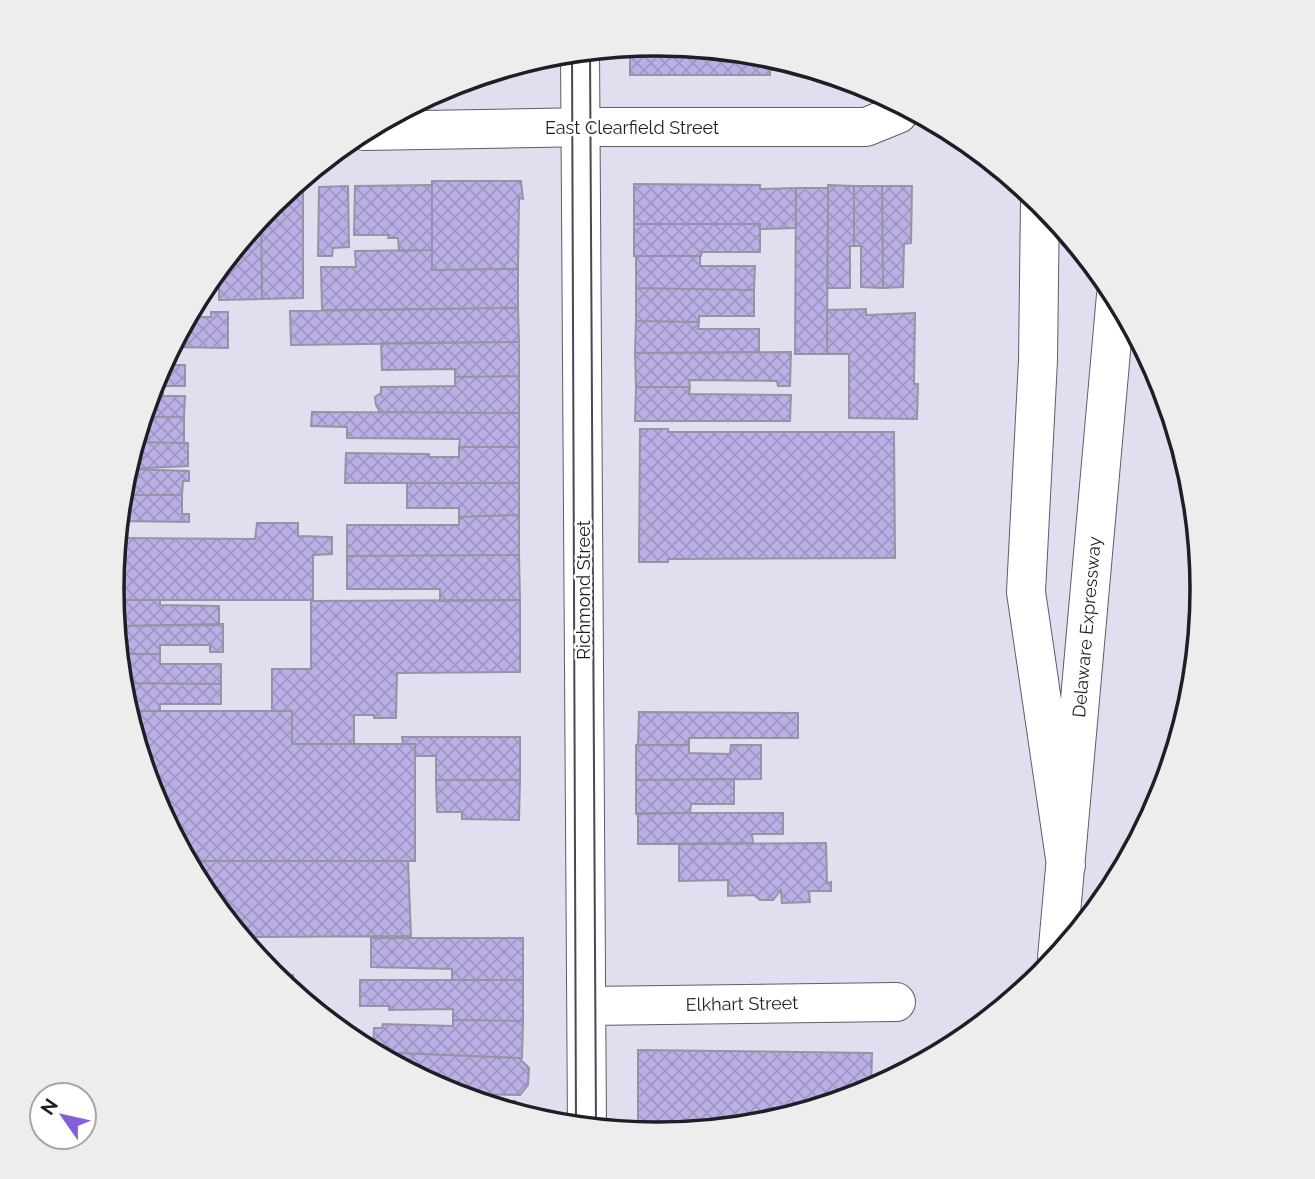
<svg xmlns="http://www.w3.org/2000/svg" width="1315" height="1179" viewBox="0 0 1315 1179" font-family="Raleway,sans-serif">
  <style>
    .building { fill: url(#building-cross-hatch); stroke: #9693a4; stroke-width: 2 }
    .lines { fill: none; stroke-linecap: round; stroke-linejoin: round }
    .street-casing { stroke: #5f5c6b; stroke-width: 40 }
    .secondary-casing { stroke: #5f5c6b; stroke-width: 40 }
    .highway-casing { stroke: #5f5c6b; stroke-width: 40 }
    .street { stroke: #fff; stroke-width: 38 }
    .secondary { stroke: #fff; stroke-width: 38 }
    .highway { stroke: #fff; stroke-width: 38 }
    .tram { stroke: #4a4851; stroke-width: 2 }
    .labels { text-anchor: middle; stroke-width: 5; stroke-linejoin: round; paint-order: stroke }
    .street-label { font-size: 18px; fill: #201e25; stroke: #fff }
    .rim { fill: none; stroke: #201e25; stroke-width: 3.5 }
  </style>
  <defs>
    <pattern id="building-cross-hatch" width="8" height="8" patternUnits="userSpaceOnUse" patternTransform="scale(1.75)"><rect width="8" height="8" fill="#bbafe5"/><path d="M0 0l8 8M0 8l8-8" fill="none" stroke="#a096c4"/></pattern>
  </defs>
  <rect width="100%" height="100%" fill="#e1def0"/>
  <path class="building" d="M658,44L764,54L802,66V69L770,70V75H630V47Z
    M520,64V72L494,71Z
    M432,181H521L523,199L519,198L518,269L432,270Z
    M634,184L760,185V189L796,188V228L760,229V224H634Z
    M432,185V250L399,251L398,238H388L389,235H354L355,186Z
    M828,185L854,186V246H850V288H827Z
    M348,186L349,247L333,248L332,256H318L319,187Z
    M854,186H882L883,288L861,287V246H854Z
    M882,186H912L911,243L904,244L903,287L883,288Z
    M291,188H303V298L262,299L261,217L272,203Z
    M796,188H828L827,354H795Z
    M261,217L262,299L219,300V268Z
    M634,224H760V252H702L701,256H634Z
    M432,250V270L518,269V308L322,310L321,267H356L355,251Z
    M636,256H700V266H755L754,290L636,288Z
    M636,288L754,290V316H699V322L636,321Z
    M518,308L519,342L291,345L290,311Z
    M866,309V315L915,313L914,384H918L917,419L849,418V354H827V310Z
    M211,312H228V348L171,347L187,317H211Z
    M636,321L699,322L698,329H759V352L635,353Z
    M519,342V376L455,377V369L382,370L381,343Z
    M791,352L790,386H778L777,381L689,380L690,387H636L635,353Z
    M162,365H185V386H163V390H151Z
    M519,376V413L380,412L376,405L375,397L381,393V387L455,386V377Z
    M636,387H690L689,394L791,395L790,421H635Z
    M151,390H163V396H185L184,417H142Z
    M312,412L519,413V447H459L460,439L347,438V427L311,426Z
    M142,417H184V443L135,442Z
    M640,429H668V432H894L895,558L668,559V562H639Z
    M135,442L188,443V466L126,469Z
    M459,447H519V483H345L346,453L429,454V457H459Z
    M126,469L189,471V481H183L182,495H121Z
    M407,483H519V515L459,517V508H407Z
    M121,495H182V514H189V522L119,521Z
    M519,515V555L347,556V525H459V517Z
    M257,523H298V536L332,537V554L313,555V600H113L112,589L117,538L255,539Z
    M519,555L520,600L440,601V589H347V556Z
    M113,600H160V605L219,606V625L115,626Z
    M520,600V672L397,673L396,718H374V715H354V744H292V711H272V669H311V601Z
    M223,624V652H210V645H160V654H118L115,626Z
    M118,654H160V664H221V684L121,683Z
    M121,683L221,684V704H160V711H127Z
    M127,711H292V744H415V861H187L153,798Z
    M639,712L798,713V738H689V745H638Z
    M402,737H520V780H436V756H415V744H403Z
    M636,745H689V753L730,754L731,745H761V779L636,780Z
    M734,779V804H691L690,813L636,814V780Z
    M436,780H520L519,820L462,819V812H437Z
    M638,813H783V834H752L753,843L638,844Z
    M826,843L827,883L831,882V891H809L810,902L782,903L781,890L773,900H760L754,895L728,896V880L679,881V844Z
    M187,861H408L411,936L240,937L204,892Z
    M371,938H523V980H452V969L371,967Z
    M272,975H293V993Z
    M360,980H523V1021L453,1020V1009L389,1010V1006H360Z
    M453,1020L523,1021L522,1058L373,1052L374,1028H382L383,1024L453,1026Z
    M638,1050L872,1053L871,1091L764,1125L661,1135L638,1133Z
    M371,1052L519,1058L529,1068L528,1085L520,1095L450,1094Z
    M474,1101H515V1114Z"/>
  <g class="lines">
    <g class="street-casing">
      <path id="street" d="M364,131L590,127H866L898,114L902,104
        M587,1006L896,1002"/>
    </g>
    <g class="secondary-casing">
      <path id="secondary" d="M580,51L587,1128"/>
    </g>
    <g class="highway-casing">
      <path id="highway" d="M1040,201L1038,360L1026,592L1066,865
        M1057,958L1116,295"/>
    </g>
    <use href="#street" class="street"/>
    <use href="#secondary" class="secondary"/>
    <use href="#highway" class="highway"/>
    <path class="tram" d="M590,50L596,1129
      M572,52L576,1127"/>
  </g>
  <g class="labels">
    <g class="street-label">
      <text x="632" y="134">East Clearfield Street</text>
      <text transform="translate(584 590) rotate(-90)" y="6">Richmond Street</text>
      <text transform="translate(1087 627) rotate(-85)" y="6">Delaware Expressway</text>
      <text transform="translate(742 1004) rotate(-1)" y="6">Elkhart Street</text>
    </g>
  </g>
  <path d="M0 0H1315V1179H0ZM124 589a533 533 0 1 1 1066 0a533 533 0 1 1-1066 0Z" fill="#ededee" fill-rule="evenodd"/>
  <path class="rim" d="M124 589a533 533 0 1 1 1066 0a533 533 0 1 1-1066 0Z"/>
  <g transform="translate(63 1116) rotate(304)"><circle r="33" fill="#ffffff" stroke="#a6a5a8" stroke-width="2"/>
  <path d="M0-5L12 26L0 18L-12 26Z" fill="#855fd9"/>
  <text y="-10" font-size="19" font-weight="bold" text-anchor="middle" fill="#201e25">N</text>
  </g>
</svg>
